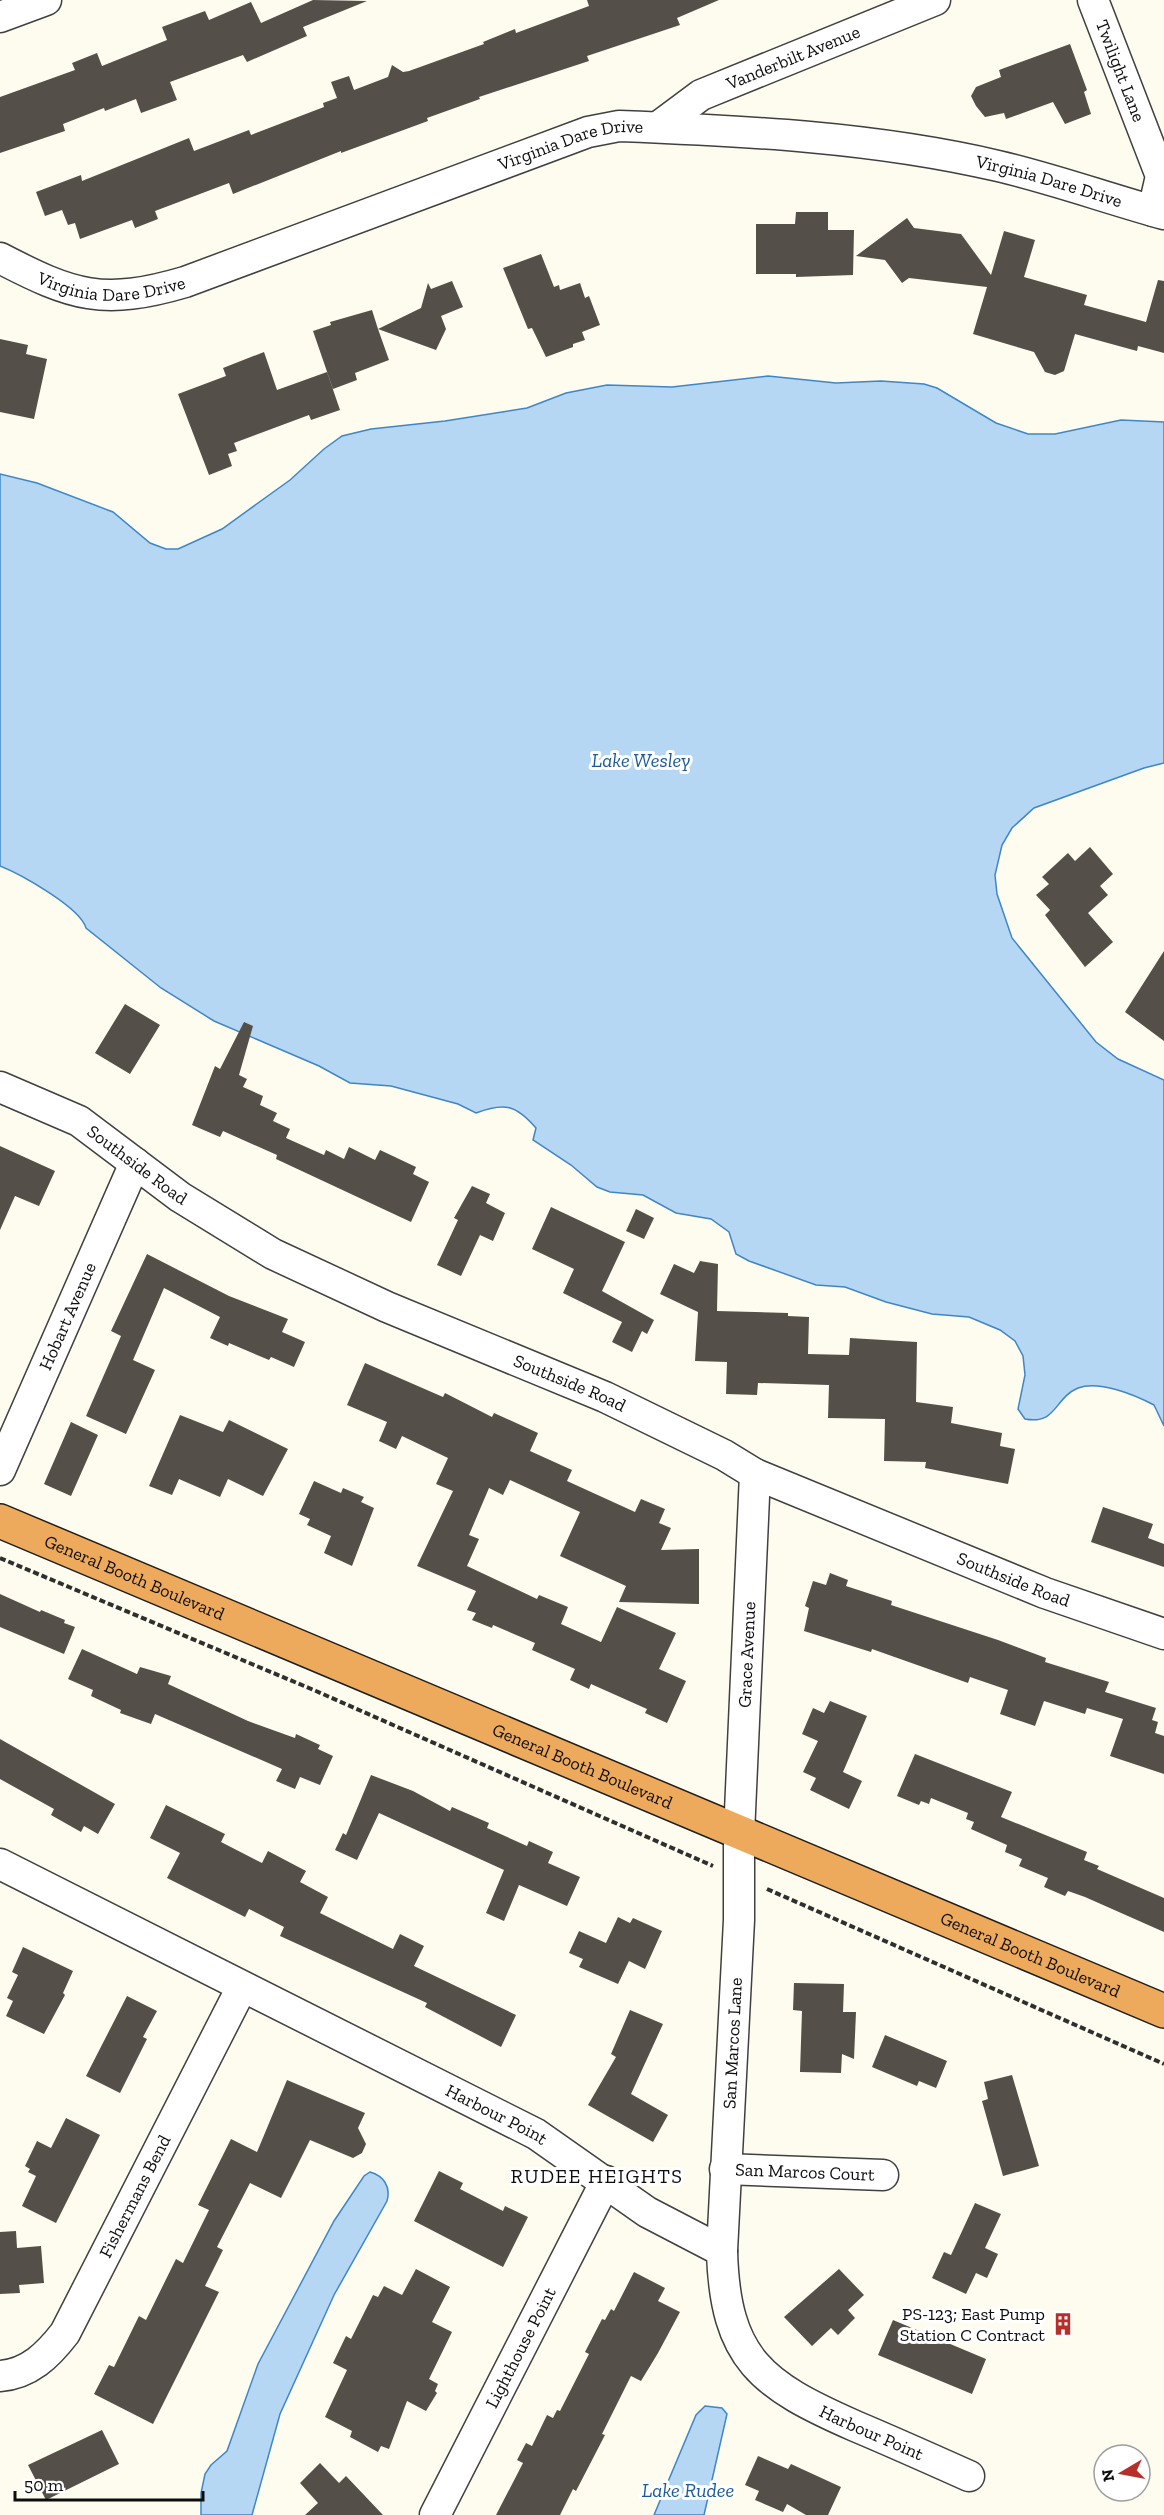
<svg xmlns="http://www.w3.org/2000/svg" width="1164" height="2515" viewBox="0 0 1164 2515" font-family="'Zilla Slab',serif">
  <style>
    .water { fill: #b5d7f3; stroke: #3f86c7; stroke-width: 1.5 }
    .building { fill: #554f4a }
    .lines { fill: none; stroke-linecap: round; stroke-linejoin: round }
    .minor-casing { stroke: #404040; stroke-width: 33 }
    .highway-casing { stroke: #1e1e1e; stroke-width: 36 }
    .path { stroke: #2f2f2f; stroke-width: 4; stroke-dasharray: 6 3; stroke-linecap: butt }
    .minor { stroke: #fff; stroke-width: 30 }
    .highway { stroke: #eeaa5c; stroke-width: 33 }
    .labels { text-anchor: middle; stroke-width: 6; stroke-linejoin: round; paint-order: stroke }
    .street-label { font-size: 18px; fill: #0d0d0d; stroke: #fff }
    .poi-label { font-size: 18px; fill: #0d0d0d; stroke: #fff; text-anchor: end }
    .water-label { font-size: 20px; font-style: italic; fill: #1c5999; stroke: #fff }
    .neighbourhood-label { font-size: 20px; letter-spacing: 1.5px; fill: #0d0d0d; stroke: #fff }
  </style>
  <rect width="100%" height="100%" fill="#fefcee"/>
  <path class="water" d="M768,376L836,383L881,381L924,384L937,388L996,423L1028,434H1055L1121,420L1164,422V763L1144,768L1034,808L1012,828L1002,845L995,875L997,894L1012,938L1096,1042L1118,1059L1164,1080V1426L1154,1405C1135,1395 1099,1380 1078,1388C1054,1398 1057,1425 1025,1419L1018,1409L1025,1375L1023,1356L1015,1341L1000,1330L969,1317L932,1314L886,1302L845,1287L816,1285L749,1261L736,1254L729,1232L711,1219L676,1213L643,1195L610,1192L597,1187L571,1165L533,1140L536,1128C516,1105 505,1102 476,1113L458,1104L391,1086L350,1083L319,1066L214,1021L161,988L86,928C80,907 20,874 0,866V474L37,483L113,512L150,543L166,549H178L222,529L290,480L324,449L342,436L371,429L445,421L527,408L566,393L607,385L672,387Z
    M370,2172C384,2176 391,2187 387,2201L334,2295L280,2414L252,2515H201V2493L205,2474L211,2465L227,2451L258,2364L334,2221L364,2176Z
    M705,2406L722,2408L727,2414L704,2515H654L696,2415Z"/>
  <path class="building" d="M313,0L367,1L303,27L307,36L247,62L243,55L170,82L177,100L141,113L136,99L105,111L104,108L63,124L65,131L0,153V97L75,70L72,63L97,53L102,66L167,40L162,27L205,11L209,20L251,2L261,23Z
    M587,0H719L677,18L680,25L587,56L589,61L479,97L480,99L427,118L428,121L341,153V151L233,194L229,183L155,211L158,219L135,228L132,220L80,239L75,223L68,225L62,210L45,216L36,192L81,175L82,181L189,138L194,151L249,130L251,135L324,107L323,103L337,98L331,82L349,76L354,90L388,77L392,65L403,72L409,71L484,44L483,42L515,29L516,33L589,6Z
    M1070,44L1087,90L1084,92L1091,114L1065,124L1053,102L1006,119L1004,113L985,117L976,106L971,96L976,87L1001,77L999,70Z
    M796,212H828V230H854L853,275L796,277V274H756V224H795Z
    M907,218L914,228L961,234L991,275L1004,231L1035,240L1024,277L1087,295L1084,305L1146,322L1158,280L1164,281V353L1138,346L1137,351L1075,334L1064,371L1055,375L1045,372L1034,352L973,334L987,287L909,278L902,283L885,260L856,256Z
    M541,254L554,287L559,285L560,290L580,283L585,298L589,296L600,325L582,332L585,340L573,344V347L546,357L532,328L528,329L503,268Z
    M452,281L463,307L441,316L446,329L436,350L378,329L389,360L355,373L357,380L333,389L313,331L331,325L330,322L372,310L378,329L421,308L428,283L431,289Z
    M0,339L28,345L26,354L47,359L34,419L0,412Z
    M264,352L277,390L327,372L340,410L311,420L309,415L234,443L237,451L228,454L232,466L209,475L178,394L226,376L223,368Z
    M1090,847L1113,874L1100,886L1108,895L1088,913L1113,942L1085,967L1045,915L1050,910L1036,895L1049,884L1042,877L1068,853L1075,861Z
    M1164,951V1041L1125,1012Z
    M125,1004L160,1025L130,1074L95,1053Z
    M244,1022L253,1026L239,1075L247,1079L243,1087L263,1096L260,1105L277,1113L273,1121L290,1129L286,1138L324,1155L326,1150L344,1159L349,1147L375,1160L380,1150L416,1167L413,1174L429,1182L411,1222L276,1159L277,1155L223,1131L220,1137L192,1125L215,1066L220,1069Z
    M0,1146L55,1171L39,1206L15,1196L0,1230Z
    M472,1186L490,1194L486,1203L505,1213L493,1241L480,1235L461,1276L437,1265L458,1220L454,1218Z
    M551,1207L625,1242L602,1291L654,1320L647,1334L642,1331L632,1352L612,1342L622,1322L563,1293L574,1269L532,1249Z
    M636,1209L654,1218L644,1239L626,1231Z
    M147,1254L229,1296L288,1319L282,1332L305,1342L294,1367L271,1357L269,1360L229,1343L228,1346L210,1338L220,1317L164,1288L133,1360L155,1370L126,1434L86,1416L121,1336L111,1331Z
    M700,1261L718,1264L717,1311L788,1313V1316L809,1317L808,1354L849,1355L850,1338L917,1342L916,1402L953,1407L951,1423L1002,1433L1000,1446L1015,1449L1008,1484L925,1468L926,1462L884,1461L885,1419L828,1418L829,1385L758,1383L757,1395L726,1394L727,1362L695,1361L698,1312L660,1294L674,1264L694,1273Z
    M365,1363L443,1397L445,1393L492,1417L494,1413L538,1433L530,1451L572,1470L567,1481L635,1512L641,1499L665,1509L659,1523L671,1528L661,1550L699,1549V1604L619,1602L626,1586L560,1556L580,1512L510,1480L503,1495L489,1488L469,1535L479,1539L467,1566L537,1599L539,1595L568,1607L561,1624L601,1642L617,1607L676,1633L659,1669L686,1681L667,1723L645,1713L647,1709L591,1684L589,1689L570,1680L575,1669L532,1650L535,1643L493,1625L492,1628L472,1620L476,1613L467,1610L476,1591L417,1566L453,1491L436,1484L448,1458L402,1436L396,1449L379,1441L387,1422L347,1405Z
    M180,1415L223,1432L229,1420L288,1449L263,1496L228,1479L220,1497L179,1479L172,1495L149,1486Z
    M71,1422L98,1435L71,1496L44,1484Z
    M314,1481L341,1493L343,1488L364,1497L361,1502L374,1508L352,1566L324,1553L331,1536L307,1525L310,1519L299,1514Z
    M1103,1507L1153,1524L1148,1538L1164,1544V1567L1091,1542Z
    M830,1573L848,1580L846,1586L892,1601L891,1605L998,1640L1046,1658L1045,1662L1109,1682L1105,1692L1156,1708L1152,1720L1158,1722L1155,1733L1164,1736V1774L1110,1756L1123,1719L1087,1708L1085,1714L1044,1701L1035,1726L1000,1714L1008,1690L970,1677L968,1683L872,1649L871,1652L804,1631L809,1608L805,1606L813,1581L826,1585Z
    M0,1594L40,1612L41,1610L65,1620L64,1623L75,1627L64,1654L0,1627Z
    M82,1649L137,1674L140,1667L171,1676L168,1684L248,1721L295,1738L296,1734L320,1745L318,1749L333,1756L320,1785L300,1777L295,1789L276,1781L282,1769L155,1714L151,1724L120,1713L121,1710L91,1696L93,1690L68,1679Z
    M830,1701L867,1716L843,1772L862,1781L849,1809L810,1790L816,1778L803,1772L818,1741L802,1734L813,1708L824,1713Z
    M0,1739L115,1804L98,1834L84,1826L81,1832L51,1815L54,1809L0,1779Z
    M915,1754L1012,1792L1001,1817L1087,1852L1084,1860L1099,1866L1097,1869L1164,1898V1932L1085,1897L1068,1891L1065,1896L1044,1887L1048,1878L1019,1866L1022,1859L1005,1852L1007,1845L971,1829L974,1822L966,1819L968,1813L931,1798L929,1804L921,1801L919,1805L897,1796Z
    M371,1775L413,1791L450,1811L452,1807L489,1823L487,1828L527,1846L529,1841L553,1852L548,1863L580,1877L567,1906L519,1885L504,1921L486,1913L504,1870L379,1813L357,1860L335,1850L343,1833L346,1835Z
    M166,1805L225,1834L221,1842L262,1863L268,1851L306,1871L300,1882L328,1897L320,1913L393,1949L400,1934L424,1946L414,1966L516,2015L501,2047L425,2007L427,2003L280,1936L284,1927L249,1909L245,1917L167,1878L180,1853L150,1838Z
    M618,1917L630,1923L633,1918L662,1931L645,1969L629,1961L618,1984L579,1967L583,1959L569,1953L579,1931L606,1943Z
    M23,1947L73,1971L63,1993L65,1995L44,2034L6,2016L13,2001L7,1998L18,1975L12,1972Z
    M794,1983L844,1984L843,2012H856L854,2059L842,2054L841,2073L800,2072L802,2011L793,2010Z
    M127,1996L157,2011L143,2037L147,2039L120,2093L86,2076Z
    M630,2010L663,2024L631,2094L668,2115L653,2142L588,2105L616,2057L611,2054Z
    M885,2035L947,2061L936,2088L919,2081L917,2086L872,2067Z
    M1012,2075L1039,2166L1003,2176L982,2101L988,2099L984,2082Z
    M287,2080L365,2113L358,2128L366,2144L362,2153L353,2158L310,2140L281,2198L250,2183L217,2247L223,2250L205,2286L219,2292L153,2424L94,2394L109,2365L114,2367L139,2316L146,2320L176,2259L183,2263L209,2210L198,2205L231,2139L257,2152Z
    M66,2118L100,2135L56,2223L22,2206L36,2176L28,2172L30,2169L25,2166L37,2141L51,2148Z
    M439,2171L463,2183L460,2189L503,2211L505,2206L528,2217L503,2267L414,2221Z
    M975,2203L1001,2214L985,2248L998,2254L987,2278L976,2273L966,2294L932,2278L944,2252L951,2255Z
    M16,2231L17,2248L41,2246L44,2283L19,2285L20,2293L0,2294V2232Z
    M416,2269L450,2287L432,2322L452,2332L429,2379L438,2384L435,2391L437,2393L426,2411L407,2401L389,2449L381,2446L378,2452L350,2437L352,2431L325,2417L347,2370L333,2363L346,2336L351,2339L373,2295L378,2297L384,2286L402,2295Z
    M839,2269L864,2295L848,2310L855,2318L838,2335L831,2328L812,2346L784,2317Z
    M634,2272L665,2288L658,2301L680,2312L658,2353L641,2381L631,2376L602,2434L605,2435L576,2491L573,2489L560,2515H496L523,2463L517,2460L526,2443L532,2446L547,2415L553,2418L557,2410L560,2411L589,2354L585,2352L602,2319L605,2320L611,2309L614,2311Z
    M893,2320L986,2359L972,2394L878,2355Z
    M102,2430L119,2464L46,2500L28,2465Z
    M758,2456L788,2469L791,2464L841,2487L828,2515H806L787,2504L783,2512L755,2500L759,2491L745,2485Z
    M320,2463L339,2483L346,2476L383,2515H305L318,2503L300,2483Z"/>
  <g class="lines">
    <g class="minor-casing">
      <g id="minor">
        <path id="s1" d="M1093,0L1161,176L1153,211"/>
        <path d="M0,17L46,0"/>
        <path id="s2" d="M658,127L701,95L935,0"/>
        <path id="s3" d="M0,258C73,296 103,306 185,282L588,132L619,126C745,131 874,137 998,166C1054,179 1109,199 1164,214"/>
        <path id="s4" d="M0,1087L79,1121L180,1197L273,1254L387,1307L605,1397L724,1455L755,1474L1045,1593L1164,1634"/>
        <path id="s5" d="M0,1470L135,1163"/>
        <path id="s6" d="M0,1864L536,2134L647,2212L722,2251C725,2360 762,2385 855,2426C893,2442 931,2459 969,2476"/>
        <path id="s7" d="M725,2169L883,2175"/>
        <path id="s8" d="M722,2251L739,1920V1834L755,1474"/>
        <path id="s9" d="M0,2376C29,2374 48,2355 65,2333L242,1987"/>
        <path id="s10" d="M435,2515L606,2181"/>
      </g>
    </g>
    <g class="highway-casing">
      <g id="highway">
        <path id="s11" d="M0,1521L1164,2011"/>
      </g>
    </g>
    <path class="path" d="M0,1558L316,1691L713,1866
      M767,1889L1164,2064"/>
    <use href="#minor" class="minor"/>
    <use href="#highway" class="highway"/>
  </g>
  <defs>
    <g id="building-bare" transform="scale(1.8)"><path d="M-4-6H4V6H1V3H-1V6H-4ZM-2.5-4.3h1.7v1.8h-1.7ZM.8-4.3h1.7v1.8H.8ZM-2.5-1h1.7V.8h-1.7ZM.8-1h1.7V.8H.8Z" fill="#b72f2b" stroke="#fff" stroke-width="2.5" paint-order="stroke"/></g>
  </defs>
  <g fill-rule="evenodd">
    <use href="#building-bare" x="1063" y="2324"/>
  </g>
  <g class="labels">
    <g class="street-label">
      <text dy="6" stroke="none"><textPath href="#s2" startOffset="153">Vanderbilt Avenue</textPath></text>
      <text dy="6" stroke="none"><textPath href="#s1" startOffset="76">Twilight Lane</textPath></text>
      <text dy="6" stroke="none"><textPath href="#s3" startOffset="604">Virginia Dare Drive</textPath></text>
      <text dy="6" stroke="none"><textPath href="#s3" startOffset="1090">Virginia Dare Drive</textPath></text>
      <text dy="6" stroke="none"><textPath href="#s3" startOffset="118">Virginia Dare Drive</textPath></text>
      <text dy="6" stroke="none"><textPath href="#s4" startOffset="159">Southside Road</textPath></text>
      <text dy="6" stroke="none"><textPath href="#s5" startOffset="168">Hobart Avenue</textPath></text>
      <text dy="6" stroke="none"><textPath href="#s4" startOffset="645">Southside Road</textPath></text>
      <text dy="6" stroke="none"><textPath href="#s11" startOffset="146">General Booth Boulevard</textPath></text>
      <text dy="6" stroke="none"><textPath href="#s4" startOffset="1131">Southside Road</textPath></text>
      <text dy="6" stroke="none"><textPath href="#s8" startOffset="597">Grace Avenue</textPath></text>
      <text dy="6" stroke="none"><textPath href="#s11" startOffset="632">General Booth Boulevard</textPath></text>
      <text dy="6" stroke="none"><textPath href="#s11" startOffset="1118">General Booth Boulevard</textPath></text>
      <text dy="6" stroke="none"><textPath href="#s8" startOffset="208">San Marcos Lane</textPath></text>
      <text dy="6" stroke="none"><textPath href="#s6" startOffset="556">Harbour Point</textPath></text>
      <text dy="6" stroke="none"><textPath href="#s7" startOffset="80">San Marcos Court</textPath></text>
      <text dy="6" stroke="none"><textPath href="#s9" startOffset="234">Fishermans Bend</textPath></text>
      <text dy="6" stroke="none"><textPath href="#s10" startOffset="188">Lighthouse Point</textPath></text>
      <text dy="6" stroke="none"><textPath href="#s6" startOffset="1077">Harbour Point</textPath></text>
    </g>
    <g class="poi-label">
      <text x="1045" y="2320">PS-123; East Pump<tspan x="1045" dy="21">Station C Contract</tspan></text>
    </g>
    <g class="water-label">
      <text x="641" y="767">Lake Wesley</text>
      <text x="688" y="2497">Lake Rudee</text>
    </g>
    <g class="neighbourhood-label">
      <text x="597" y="2183">RUDEE HEIGHTS</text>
    </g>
  </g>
  <g transform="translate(1122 2473) rotate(260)"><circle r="28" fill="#ffffff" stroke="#9e9e9e" stroke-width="1.5"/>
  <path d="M0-4.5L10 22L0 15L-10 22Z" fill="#b72f2b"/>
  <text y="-9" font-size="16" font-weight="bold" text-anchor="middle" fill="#0d0d0d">N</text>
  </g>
  <path d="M15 2491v9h188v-9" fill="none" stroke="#0d0d0d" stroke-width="3"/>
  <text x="24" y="2491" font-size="18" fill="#0d0d0d" stroke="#ffffff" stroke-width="4.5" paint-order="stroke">50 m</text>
</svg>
